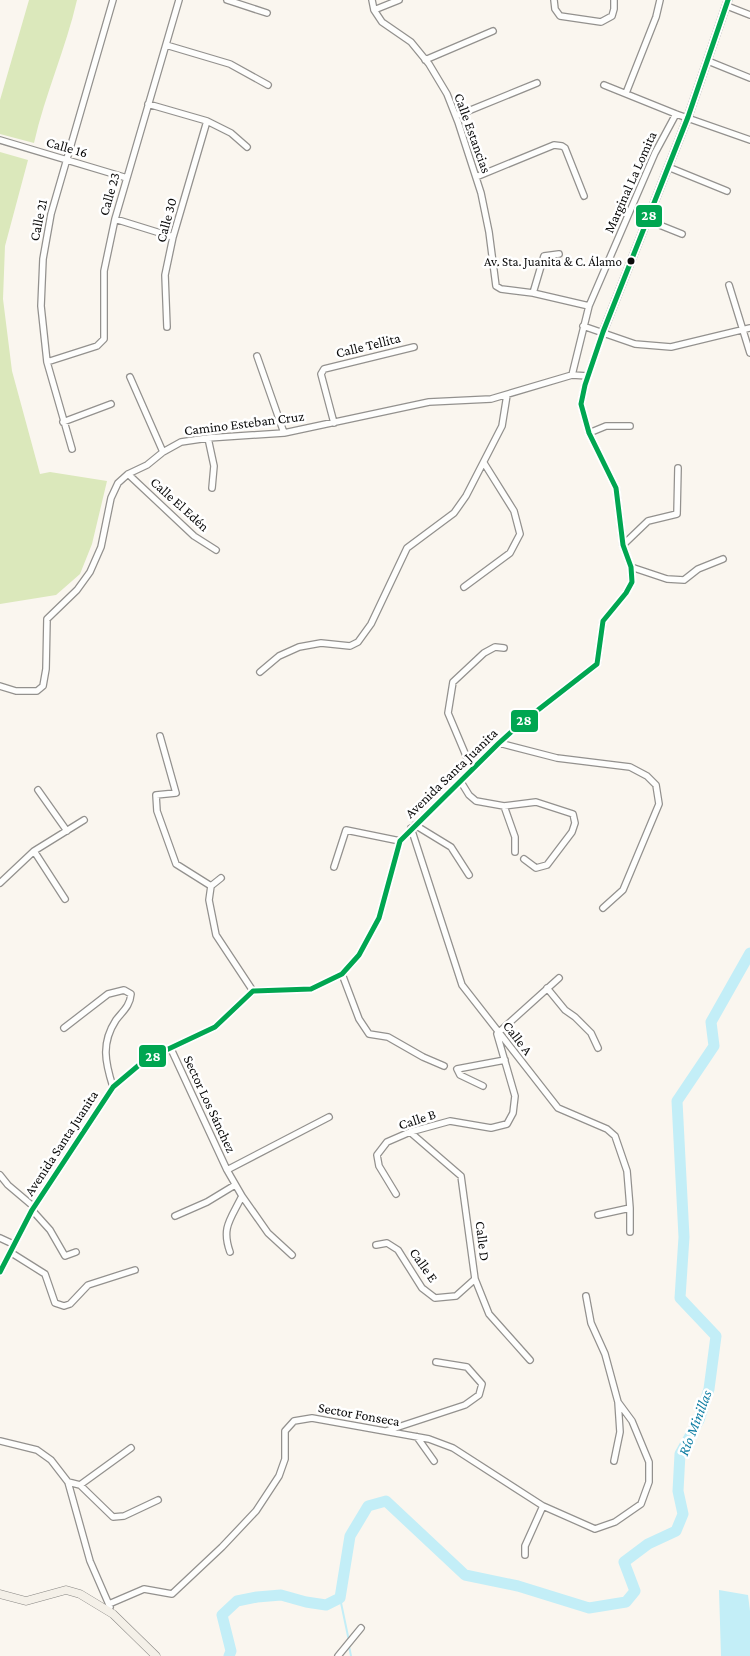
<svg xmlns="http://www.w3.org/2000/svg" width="750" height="1656" viewBox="0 0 750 1656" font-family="'Crimson Pro',serif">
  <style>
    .forest { fill: #dbe8bb }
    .water { fill: #c3eef7 }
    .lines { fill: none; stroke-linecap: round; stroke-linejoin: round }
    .stream { stroke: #c3eef7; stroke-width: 2 }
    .river { stroke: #c3eef7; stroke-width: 11 }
    .street-casing { stroke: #93918e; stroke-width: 8 }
    .secondary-casing { stroke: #898784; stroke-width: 9 }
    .street { stroke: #fefefd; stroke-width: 5.5 }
    .secondary { stroke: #f4f0e8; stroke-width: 8 }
    .bus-1-casing { stroke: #fff; stroke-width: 9 }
    .bus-1 { stroke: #00a651; stroke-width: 5 }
    .bus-dot { fill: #0b0b0b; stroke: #fff; stroke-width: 2 }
    .labels { text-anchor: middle; stroke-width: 5; stroke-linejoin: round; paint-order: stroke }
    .bus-label { font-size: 13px; fill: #0b0b0b; stroke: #fff; text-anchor: end }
    .street-label { font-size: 14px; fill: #0b0b0b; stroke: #fff }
    .water-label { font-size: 15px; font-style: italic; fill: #0e7ea3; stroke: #fff }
    .line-badge { stroke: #fff; stroke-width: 2 }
    .badge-label { font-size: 14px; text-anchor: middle; font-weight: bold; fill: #fff }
  </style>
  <rect width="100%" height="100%" fill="#faf6ef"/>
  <path class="forest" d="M29,0H77C66,48 45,94 34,143L0,134V100Z
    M0,152L28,160L5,246L3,299L12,371L40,474L50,472L107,481L92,544L80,574L56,595L0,604Z"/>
  <path class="water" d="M719,1590L748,1595L750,1611V1656H721Z"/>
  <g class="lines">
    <path class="stream" d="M340,1598L349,1641
      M349,1646L351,1656"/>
    <path class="river" d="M229,1656L231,1651L222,1615L237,1601L257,1597L281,1595L306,1602L326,1605L340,1598L350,1536L368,1506L386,1501L465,1575L518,1586L589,1608L626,1602L635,1591L624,1562L648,1544L676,1531L683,1514L678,1491L680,1454L699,1420L709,1389L716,1336L680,1298L684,1237L677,1101L714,1046L711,1022L750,953"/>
    <g class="street-casing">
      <path id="street" d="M227,0L267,13
        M372,0L374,10L382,22L411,42L429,64L447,94L458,122L481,193L489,232L496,286L501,289L533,293L589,306
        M554,0L555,9L560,16L601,22L612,16L614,9V0
        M727,6L750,15
        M374,10L399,0
        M166,45L230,64L268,85
        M425,60L493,31
        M708,61L750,78
        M604,85L676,114L750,140
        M626,93L656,17L660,0
        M148,104L207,121L231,133L247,147
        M456,116L537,83
        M0,140L127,178
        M668,167L727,191
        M476,177L554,145L562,146L565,148L584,196
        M115,219L173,237
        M647,220L682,234
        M729,285L750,353
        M533,293L544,256L559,254
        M583,326L635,344L671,347L750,328
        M167,327L165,275L173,237L207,121
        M257,356L284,433
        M47,362L97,346L104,339V271L115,219L179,0
        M572,375L589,306L655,153L676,114
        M130,377L163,452
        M63,422L111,404
        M334,423L321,374L324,369L414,347
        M589,433L606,426H630
        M208,438L214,466L212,488
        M72,449L47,362L41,306L43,259L51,214L113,0
        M128,474L194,536L216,550
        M623,545L648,521L677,514L678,468
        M631,567L667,579L684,580L698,569L723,559
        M464,587L510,553L520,534L514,511L484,463
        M260,672L279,656L299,647L321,643L350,646L358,642L371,624L407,548L454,513L466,496L502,426L507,395
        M0,686L16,691H37L43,686L46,669L47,619L77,590L90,572L101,547L111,498L118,483L128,474L147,465L163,452L181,442L208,438L284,433L429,402L491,399L572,375L588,376
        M160,736L176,793L156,795L157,811L176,864L211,886
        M499,743L557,758L630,767L647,776L656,785L659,804L623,890L603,908
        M478,762L467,758L448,713L453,682L484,653L495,647L504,648
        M461,782L469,795L476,801L504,806L536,802L573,814L575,823L572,832L547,865L536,868L524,859
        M38,790L67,831
        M504,806L515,837V852
        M415,825L451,847L469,875
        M411,828L462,985L558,1108L607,1129L615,1136L627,1171L630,1208V1232
        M34,851L65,899
        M334,867L346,830L400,841
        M221,878L211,886L209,900L216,935L253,991
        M0,883L34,851L84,820
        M342,974L359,1019L369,1034L388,1037L423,1057L444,1066
        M547,988L565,1010L575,1017L591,1033L598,1048
        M64,1028L108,994L124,990L131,994C130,1006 123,1011 116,1020C101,1043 105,1062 113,1087
        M498,1033L559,978
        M171,1049L227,1170L242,1196C231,1219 221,1227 230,1252
        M483,1086L460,1075L457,1069L505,1060
        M410,1132L461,1176L475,1279L489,1314L530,1360
        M227,1170L329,1117
        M0,1175L8,1185L34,1207
        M396,1194L379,1166L377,1155L387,1142L410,1132L450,1121L491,1128L507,1124L513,1113L515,1096L497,1034
        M242,1196L268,1233L292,1255
        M32,1210L50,1230L65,1256L76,1252
        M598,1215L630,1208
        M175,1216L207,1202L235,1185
        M0,1238L13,1244
        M376,1245L387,1243L398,1250L422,1288L435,1298L456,1296L475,1279
        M10,1252L45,1274L55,1303L64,1306L70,1304L88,1285L135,1270
        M0,1272L32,1210L113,1087L145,1060L215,1027L253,991L311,989L342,974L359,955L379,918L400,841L499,743L520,724L597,664L603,621L626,593L632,582L631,567L623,545L616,488L589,433L581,404L585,385L603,332
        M386,1431L465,1405L479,1395L482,1384L467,1367L436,1362
        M417,1437L434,1461
        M0,1441L37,1450L51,1460L68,1482L90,1561L110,1607
        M614,1461L620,1432L618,1402
        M68,1482L80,1485L131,1448
        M80,1485L113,1517L124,1516L158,1500
        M525,1555V1546L543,1506
        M109,1604L144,1589L172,1594L222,1547L256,1511L279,1476L285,1459V1431L294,1421L312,1418L429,1439L453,1448L543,1506L595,1529L615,1522L641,1504L649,1482V1462L632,1421L618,1402L605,1354L591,1323L586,1296
        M338,1656L361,1628"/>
    </g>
    <g class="secondary-casing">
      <path id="secondary" d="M603,332L688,117L728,0
        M0,1594L26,1601L66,1590L80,1594L113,1614L156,1656"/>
    </g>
    <use href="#street" class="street"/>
    <use href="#secondary" class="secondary"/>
    <g class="bus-1-casing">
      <path id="bus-1" d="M0,1272L32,1210L113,1087L145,1060L215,1027L253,991L311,989L342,974L359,955L379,918L400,841L499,743L520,724L597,664L603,621L626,593L632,582L631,567L623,545L616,488L589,433L581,404L585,385L603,332L688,117L728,0"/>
    </g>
    <use href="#bus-1" class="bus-1"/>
  </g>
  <circle class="bus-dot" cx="631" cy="261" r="4.5"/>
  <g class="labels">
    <g class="bus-label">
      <text x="622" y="266">Av. Sta. Juanita &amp; C. Álamo</text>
    </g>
    <g class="street-label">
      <text transform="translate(473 133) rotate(70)" y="5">Calle Estancias</text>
      <text transform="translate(67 147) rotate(16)" y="5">Calle 16</text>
      <text transform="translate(630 182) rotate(-66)" y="5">Marginal La Lomita</text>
      <text transform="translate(109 194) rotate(-74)" y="5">Calle 23</text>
      <text transform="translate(38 220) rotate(-78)" y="5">Calle 21</text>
      <text transform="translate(166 220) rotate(-75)" y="5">Calle 30</text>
      <text transform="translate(368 345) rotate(-14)" y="5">Calle Tellita</text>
      <text transform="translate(244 423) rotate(-7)" y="5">Camino Esteban Cruz</text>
      <text transform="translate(180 504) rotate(42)" y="5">Calle El Edén</text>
      <text transform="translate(451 773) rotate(-44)" y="5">Avenida Santa Juanita</text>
      <text transform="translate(518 1038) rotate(52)" y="5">Calle A</text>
      <text transform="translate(210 1104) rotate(65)" y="5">Sector Los Sánchez</text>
      <text transform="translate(417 1119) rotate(-18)" y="5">Calle B</text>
      <text transform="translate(61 1143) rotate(-57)" y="5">Avenida Santa Juanita</text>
      <text transform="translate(483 1241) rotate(83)" y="5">Calle D</text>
      <text transform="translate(424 1265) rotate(55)" y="5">Calle E</text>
      <text transform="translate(359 1414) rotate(10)" y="5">Sector Fonseca</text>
    </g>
    <g class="water-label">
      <text transform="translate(695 1423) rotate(-69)" y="5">Río Minillas</text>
    </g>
  </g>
  <g class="line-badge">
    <rect x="635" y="204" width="28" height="24" rx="5" fill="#00a651"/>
    <rect x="510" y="709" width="29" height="24" rx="5" fill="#00a651"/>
    <rect x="138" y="1044" width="29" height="24" rx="5" fill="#00a651"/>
  </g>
  <g class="badge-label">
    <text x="649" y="220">28</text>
    <text x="524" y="725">28</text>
    <text x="153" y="1061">28</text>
  </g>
</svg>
